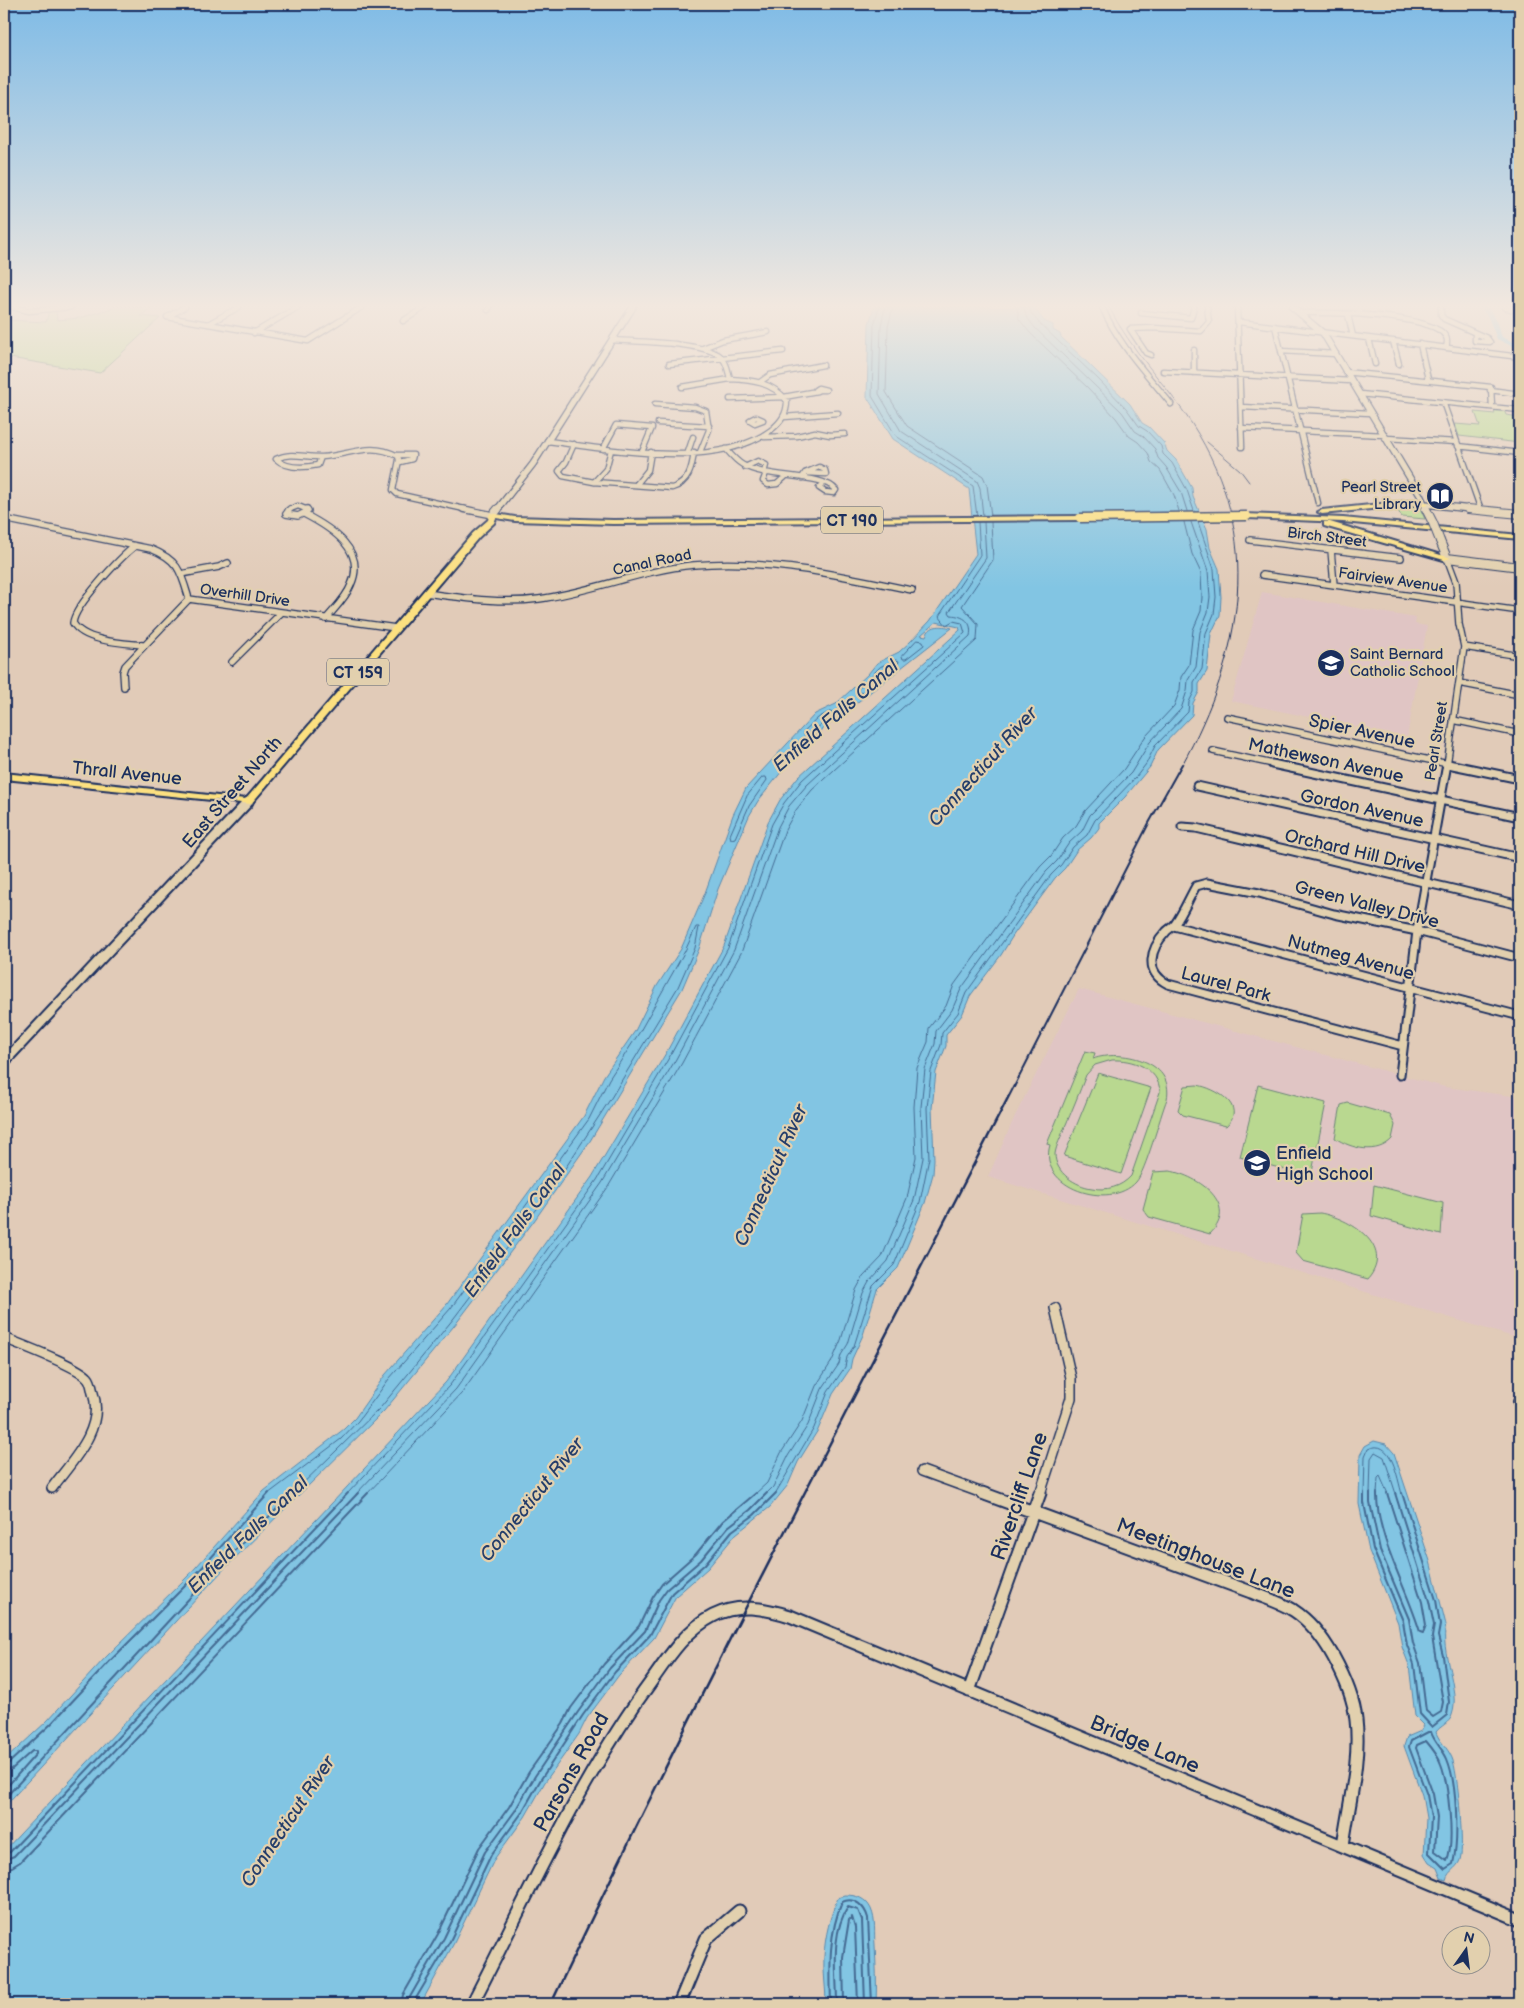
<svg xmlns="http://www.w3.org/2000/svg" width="1524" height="2008" viewBox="0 0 1524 2008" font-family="'Balsamiq Sans',sans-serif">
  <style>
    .built { fill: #e0c5c4 }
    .green { fill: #b9d890; stroke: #6a8477; fill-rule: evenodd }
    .water { fill: #82c5e3; stroke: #5989ae }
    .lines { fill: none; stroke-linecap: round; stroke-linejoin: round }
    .shore-far1 { stroke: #446b93; stroke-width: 1 }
    .shore { stroke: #446b93; stroke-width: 2 }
    .river { fill: #82c5e3; fill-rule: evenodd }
    .street-far4-casing { stroke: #1b2f5e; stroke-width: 7 }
    .street-far3-casing { stroke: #1b2f5e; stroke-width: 8 }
    .street-far2-casing { stroke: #1b2f5e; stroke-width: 11 }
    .street-far1-casing { stroke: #1b2f5e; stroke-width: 12 }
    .street-casing { stroke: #1b2f5e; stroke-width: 15 }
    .secondary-far2-casing { stroke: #1b2f5e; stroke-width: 8 }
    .secondary-far1-casing { stroke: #1b2f5e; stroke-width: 10 }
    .secondary-casing { stroke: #1b2f5e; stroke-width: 13 }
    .primary-casing { stroke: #1b2f5e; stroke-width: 4 }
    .street-far4 { stroke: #e2d0ae; stroke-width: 4.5 }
    .street-far3 { stroke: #e2d0ae; stroke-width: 5.5 }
    .street-far2 { stroke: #e2d0ae; stroke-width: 7 }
    .street-far1 { stroke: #e2d0ae; stroke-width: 9 }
    .street { stroke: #e2d0ae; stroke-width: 11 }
    .secondary-far2 { stroke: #e2d0ae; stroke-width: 5.5 }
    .secondary-far1 { stroke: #e2d0ae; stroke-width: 8 }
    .secondary { stroke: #e2d0ae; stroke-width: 9 }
    .primary { fill: #fce080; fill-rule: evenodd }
    .rail-far2 { stroke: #1b2f5e; stroke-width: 1 }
    .rail-far1 { stroke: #1b2f5e; stroke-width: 2 }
    .rail { stroke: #1b2f5e; stroke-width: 2.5 }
    .secondary-bridge-casing { stroke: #1b2f5e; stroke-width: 10; stroke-linecap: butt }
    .primary-bridge-casing { stroke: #1b2f5e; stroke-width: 11; stroke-linecap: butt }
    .secondary-bridge { stroke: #e2d0ae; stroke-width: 8 }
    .primary-bridge { stroke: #fce080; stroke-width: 8 }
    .labels { text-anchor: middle; stroke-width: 4.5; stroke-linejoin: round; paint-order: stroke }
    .far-poi-label { font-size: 15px; fill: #1b2f5e; stroke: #e2d0ae; text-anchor: end }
    .far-street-label { font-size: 15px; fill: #1b2f5e; stroke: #e2d0ae }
    .shield { fill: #e2d0ae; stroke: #575f76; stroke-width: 1 }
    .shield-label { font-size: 16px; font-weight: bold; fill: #1b2f5e }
    .street-label { font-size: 18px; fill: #1b2f5e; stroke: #e2d0ae }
    .poi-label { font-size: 18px; fill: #1b2f5e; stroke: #e2d0ae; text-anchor: start }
    .water-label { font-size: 19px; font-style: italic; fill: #253e6b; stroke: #e2d0ae }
    .near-street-label { font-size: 21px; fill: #1b2f5e; stroke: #e2d0ae }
  </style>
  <rect width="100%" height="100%" fill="#e1cbb8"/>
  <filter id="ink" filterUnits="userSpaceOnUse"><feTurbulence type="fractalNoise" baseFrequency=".02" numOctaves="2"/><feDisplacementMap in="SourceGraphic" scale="10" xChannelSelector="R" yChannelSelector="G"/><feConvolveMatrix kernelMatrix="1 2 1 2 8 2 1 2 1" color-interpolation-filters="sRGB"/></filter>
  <g filter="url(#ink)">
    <path class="built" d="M1262,592L1416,618L1415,624L1427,626L1407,737L1231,701Z
      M1079,989L1445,1087L1520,1097V1339L988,1177L1015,1116Z"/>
    <path class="green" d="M115,307H153L140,316L160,318L100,373L10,358L4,361V320L46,322L49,311L56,310L57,320L80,318Z
      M1494,409L1504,410L1506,415L1520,417V443L1459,436L1455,424L1480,426L1475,412L1495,414Z
      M1419,506L1425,519L1402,517L1395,507Z
      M1085,1051L1095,1053L1093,1059C1119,1049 1175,1060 1167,1099C1160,1116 1146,1171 1136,1182C1110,1211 1037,1188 1050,1145L1047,1144ZM1112,1060C1132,1059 1159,1068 1160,1092L1131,1176C1121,1187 1107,1191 1092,1188C1076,1186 1055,1173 1055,1154C1056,1146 1061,1137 1064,1129C1072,1111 1079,1093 1086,1075L1095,1065Z
      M1098,1073L1151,1088L1121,1174L1064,1156Z
      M1197,1085C1215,1088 1248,1106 1226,1126L1183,1115L1178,1110L1185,1086Z
      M1258,1085L1326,1103L1311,1177L1240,1157Z
      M1348,1103L1390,1115L1395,1125L1392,1139C1377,1155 1352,1149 1335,1138L1341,1105Z
      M1170,1171C1198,1176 1240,1204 1210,1234L1149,1217L1143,1209L1153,1172Z
      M1374,1185L1443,1203L1441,1235L1371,1216Z
      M1320,1213C1349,1218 1396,1246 1368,1279L1303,1261L1296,1253L1303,1214Z"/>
    <path class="water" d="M874,307H1034L1044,321L1053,325V330L1060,334L1061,337L1130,404L1142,423L1149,427L1164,443L1167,451L1176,460L1192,488L1193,497L1207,529L1210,548L1219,569L1221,597L1220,615L1211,634L1207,671L1199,684V692L1193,703L1192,715L1158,750L1150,767L1125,797L1099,823V828L1091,838L1077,850L1065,868L1055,878L1014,934L1001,955L970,996L962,1015L946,1035V1046L936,1072L932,1108L934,1159L933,1174L925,1203L898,1268L877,1289L863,1335L852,1359L850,1369L833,1394L818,1430L798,1462L788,1485L770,1507L736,1534L708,1568L676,1596L654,1638L619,1675L587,1718L579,1734L545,1782L525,1817L495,1858L454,1943L424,1998L418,2004H4V1851L446,1382L592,1177L666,1053L724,946L768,822L780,800L798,777L960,630L959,627L936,622L921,635L926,636C930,625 940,625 952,628L803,745L758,801L749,816L718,889L699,949L682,989L590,1141L534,1221L458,1321L384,1411L224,1569L4,1807V1761L47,1721L105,1658L188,1576L264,1491L344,1429L355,1418L385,1375L447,1304L584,1116L604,1076L635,1031L657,986L681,949L705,893L733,815L746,788L815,714L836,704L868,674L877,663L899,652L910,642L930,621L976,554L969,489L893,439L867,397L869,324Z
      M1374,1441L1386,1444L1394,1453L1430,1561L1446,1625C1439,1651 1461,1691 1452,1715C1450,1723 1440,1726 1436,1732C1438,1740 1448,1748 1452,1758C1458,1771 1463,1839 1461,1855C1460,1869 1448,1869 1446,1880L1441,1878L1437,1868L1429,1863L1424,1855L1426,1818L1422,1795L1404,1746L1407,1737L1421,1731L1424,1725L1415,1716L1409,1665L1402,1647L1398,1623L1369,1551L1359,1504L1360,1455L1365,1446Z
      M845,1895C856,1895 866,1898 871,1909C876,1920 874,1933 875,1945C876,1965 877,1984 876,2004H826C826,1988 823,1972 824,1956C825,1936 830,1916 838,1898Z"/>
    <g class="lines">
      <path class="shore-far1" d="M879,307L874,325L872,396L896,436L973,486L977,516
        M885,307L881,326L879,394L901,431L977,481L980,488L983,516
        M893,307L888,327L886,392L907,426L983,476L987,485L991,516
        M1017,307L1019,319L1030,333L1088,388L1116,418L1129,436L1138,442L1148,453L1151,462L1160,470L1174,495L1179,511
        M1024,307L1026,316L1035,328L1122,412L1135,431L1143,436L1155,449L1158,458L1166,467L1181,492L1187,511
        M1030,307L1031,313L1040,324L1098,379L1126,408L1139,426L1147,431L1161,446L1163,454L1172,463L1187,490L1194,511
        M917,640L923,641L924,645L906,659H903L902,656Z
        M896,660L899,661L898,664L862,693L858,692V689L880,667Z
        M830,712L833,713L832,716L807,736L804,735L803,732L818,718Z
        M763,777H766L767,780L749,806L735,838L731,839L730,835L747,796Z
        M268,1494L341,1439L358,1421L389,1379L451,1308L589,1119L609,1079L639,1033L685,951L696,927H699L695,948L678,987L611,1098L549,1193L454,1318L381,1407L292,1494
        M347,1494L450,1385L597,1180L670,1056L728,948L772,824L784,803L802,780L965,633L962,623L953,621L946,625L939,616L980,555L978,522
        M356,1494L456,1389L602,1183L676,1059L734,950L778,827L789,806L807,785L970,636C973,622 964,616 951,615L949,612L986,558L984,522
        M367,1494L462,1393L608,1187L682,1063L741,953L785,830L796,810L812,790L977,640L978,624L962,606L993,560L991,522
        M755,1494L767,1483L781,1453L802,1421L816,1386L832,1361L841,1340L856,1290L863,1277L882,1257L907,1198L916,1157L914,1107L917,1068L928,1042L929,1028L946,1006L954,985L1040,867L1051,856L1063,838L1076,826L1085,811L1124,769L1145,737L1174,706L1180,690L1181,677L1189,665L1193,630L1201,611L1202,597L1201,573L1192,554L1184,522
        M766,1494L773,1487L788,1456L808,1425L822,1389L839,1364L841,1355L848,1344L863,1293L869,1282L888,1261L914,1200L923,1158L921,1107L925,1069L935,1044L936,1031L952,1010L961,989L1046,872L1057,861L1069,843L1082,831L1090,815L1131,773L1150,742L1181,709L1187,691L1188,680L1196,667L1200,632L1208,612L1210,597L1208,571L1191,522
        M775,1494L814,1428L828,1392L845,1367L847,1357L854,1346L873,1286L894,1265L920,1202L929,1158L927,1108L931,1071L941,1045L942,1033L958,1013L966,993L1051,875L1061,865L1073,847L1087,835L1095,820L1136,777L1146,764L1155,746L1188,712L1189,702L1194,692V682L1202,669L1206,633L1214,614L1216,597L1214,569L1198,522
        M1364,1494L1365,1456L1368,1449C1392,1437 1397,1478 1402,1494
        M1370,1494L1371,1458L1375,1452L1384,1457L1396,1494
        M1377,1494L1378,1478L1380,1476L1388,1494"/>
      <path class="shore" d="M1364,1493V1503L1373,1549L1403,1621L1407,1645L1414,1664L1420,1714L1432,1727L1447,1715L1449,1702L1443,1656L1438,1636L1440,1625L1436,1600L1402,1493
        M1370,1493V1503L1380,1550L1409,1619L1413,1643L1420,1663L1426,1711L1433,1717L1441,1712L1443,1702L1432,1637L1434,1625L1429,1601L1395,1493
        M1377,1493C1376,1536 1408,1590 1420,1632L1423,1633L1426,1625L1422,1602L1387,1493
        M1428,1732H1431C1434,1742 1443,1749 1447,1759C1457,1783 1459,1838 1453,1864L1445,1869L1429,1853L1431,1817L1427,1795L1409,1747L1411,1741Z
        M1426,1741C1432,1748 1438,1755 1441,1764C1448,1782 1455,1842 1447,1860L1435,1851L1437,1817L1433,1794L1416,1748L1417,1745Z
        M4,1764L9,1763L51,1724L109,1662L191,1580L269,1493
        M4,1770L12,1769L32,1751H36V1754L4,1790
        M4,1799L220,1565L293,1493
        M4,1854L10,1852L348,1493
        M4,1860L14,1856L358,1493
        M4,1868L12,1867L20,1862L368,1493
        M401,2004L403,1995L438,1934L479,1848L509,1807L529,1772L563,1724L571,1708L604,1664L639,1626L653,1597L662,1584L696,1554L723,1521L756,1493
        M408,2004L410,1997L444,1938L485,1852L515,1811L535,1776L578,1712L610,1668L645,1631L659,1600L667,1589L701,1560L728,1527L750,1510L767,1493
        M415,2004V2000L450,1941L491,1855L521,1814L541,1779L583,1715L615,1672L650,1635L672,1593L705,1564L732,1531L754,1515L776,1493
        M831,2004C830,1969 828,1935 842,1902C855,1896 865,1907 868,1918L872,2004
        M837,2004C837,1973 830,1934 848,1907L858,1910L862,1920L865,2004
        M844,2004L843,1957L849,1920L852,1917L855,1927L858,2004"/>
      <path class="river" d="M1480,307H1487L1494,316L1502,337L1520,345V350L1497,339L1488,317Z"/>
      <g class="street-far4-casing">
        <path id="street-far4" d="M12,307L29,311L71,307
          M1102,307C1118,344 1146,373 1171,404
          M1237,307L1242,447
          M1441,307V315L1444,319L1487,338L1490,342L1475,341V334
          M488,310L490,307
          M1141,313L1191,318L1194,307
          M1300,313C1324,312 1435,314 1446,337C1448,340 1447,344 1446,348
          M1348,315L1353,336
          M167,317L308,341L362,307
          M167,317L185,307
          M403,321L425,307
          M1239,322L1520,357
          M208,324L239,307
          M1275,326L1318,503
          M254,333L298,307
          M1369,339L1375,364
          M1393,341L1399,364
          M1420,344L1428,379
          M703,348L723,340L768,332
          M1194,350V373
          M1281,351L1336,354
          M1151,355L1146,353L1130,329L1154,328L1201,331L1209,322L1207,307
          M669,364L783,351
          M1163,371L1351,381
          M1345,372L1491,387L1492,407
          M760,382L770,375L823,365
          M682,387L730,379
          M818,388L826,390H815Z
          M1490,390L1520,394
          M1360,394L1520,410
          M730,399L784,397L817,391
          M1443,402L1481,510
          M655,404L695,407L706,411L709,430L700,452
          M1241,407L1371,413
          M756,417L763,420L755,423L750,420Z
          M784,417L838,413
          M658,423L709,426
          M1241,428L1384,435
          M764,437L797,436L815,432L830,435L845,434
          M1386,438L1457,442
          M547,441C610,449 716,471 771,430C781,422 787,414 787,401C773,382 752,380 730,379C728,370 726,360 719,355C698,342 639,342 612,340
          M574,444L566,462L559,471L563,476L594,482L672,488C689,483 692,468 694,452
          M1458,446L1520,453
          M603,449L616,425L652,428L642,452
          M726,449C731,455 736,461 743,465C766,479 823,473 836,490L834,493L825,492L819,488L824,483
          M688,452L693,437
          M397,455H413L412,459L400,462
          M321,457L318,465C304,468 287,469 276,459C292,451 305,458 322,457C351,455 370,441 398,456L399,460L393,490L397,494L469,510
          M745,467L758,461L766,465L764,473
          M819,467L825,470L826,474L805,473Z
          M766,473L763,481L768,485L777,484L785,477
          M802,478L805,473
          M594,482L606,469L611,450
          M636,485L648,470L651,452
          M288,510L298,506L308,510"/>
      </g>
      <g class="street-far3-casing">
        <path id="street-far3" d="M290,509L286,514L298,516L308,511L307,509
          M463,509L493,515
          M304,514C331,528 367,550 351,585C346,598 335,608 326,619
          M4,519L151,549C179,560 181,572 189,599L396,628
          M1250,540L1401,558
          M135,546C121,557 74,606 73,623C84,642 124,643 143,645
          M1331,550L1334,585
          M181,574L219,567L228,563
          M1262,575L1520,611
          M426,593C463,598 502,604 539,599C592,592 641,570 694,565C768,558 841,576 912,590
          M1464,647L1520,656
          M232,662L281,613
          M1459,683L1520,695
          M124,687L123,672L125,666L189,599
          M1227,717L1453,765
          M1453,720L1520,734
          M1213,751L1278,765
          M1447,765L1464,647L1459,624L1456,582L1447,558"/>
      </g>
      <g class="street-far2-casing">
        <path id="street-far2" d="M1272,764L1520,817
          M1448,764L1520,779
          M1197,786L1520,858
          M1182,827L1196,828L1520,905
          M1174,926L1520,1016
          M1403,1046L1168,984C1144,972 1150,949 1166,932C1168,929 1172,928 1175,924C1183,913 1189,898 1196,886L1207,883L1259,893L1334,914L1417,931L1520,958
          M1400,1075L1417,931L1447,764"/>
      </g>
      <g class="street-far1-casing">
        <path id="street-far1" d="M4,1338C21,1345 78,1366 88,1378C91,1381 92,1389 93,1393C105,1429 72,1461 52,1488
          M1518,1402L1520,1406
          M922,1471L985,1494
          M1040,1494L1071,1398V1378L1055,1308"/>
      </g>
      <g class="street-casing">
        <path id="street" d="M982,1493L1251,1592C1265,1598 1280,1602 1293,1610C1310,1621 1323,1638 1333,1656C1344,1676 1354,1698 1356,1720C1361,1760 1348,1807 1343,1846
          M969,1691L1040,1493
          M472,2004C529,1894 579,1779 653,1679C669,1656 687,1629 713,1616C738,1603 764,1608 790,1616L1520,1920
          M679,2004L706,1939L739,1911"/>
      </g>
      <g class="secondary-far2-casing">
        <path id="secondary-far2" d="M1292,307L1323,333L1420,495L1427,510
          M1505,307L1520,311
          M1425,504L1480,510
          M497,510L533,464L633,307"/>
      </g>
      <g class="secondary-far1-casing">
        <path id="secondary-far1" d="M1426,509L1433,523
          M1468,509L1520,514
          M493,515L498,509
          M1440,541L1447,558L1520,567"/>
      </g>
      <g class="secondary-casing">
        <path id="secondary" d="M4,1062L248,802"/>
      </g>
      <g class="primary-casing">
        <path id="primary" d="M1410,501L1425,502L1429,504L1425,506L1410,505L1322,514L1318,512L1322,510Z
          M490,513L515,517L613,520L1080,516L1084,518L1080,520L613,524L515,521L496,518L494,523L479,537L251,804L4,779V773L246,799L473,533L488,520Z
          M1244,514L1343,518L1520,535V539L1343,522L1247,518L1243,516Z
          M1324,522H1330L1451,558L1444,560L1324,526Z"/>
      </g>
      <use href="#street-far4" class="street-far4"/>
      <use href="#street-far3" class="street-far3"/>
      <use href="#street-far2" class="street-far2"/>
      <use href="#street-far1" class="street-far1"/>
      <use href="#street" class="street"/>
      <use href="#secondary-far2" class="secondary-far2"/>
      <use href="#secondary-far1" class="secondary-far1"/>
      <use href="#secondary" class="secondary"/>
      <use href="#primary" class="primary"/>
      <path class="rail-far2" d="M1109,307C1131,351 1166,384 1192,424C1265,537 1243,653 1182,765
        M1207,442L1240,470L1249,482"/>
      <path class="rail-far1" d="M1014,1087L1149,823L1182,764"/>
      <path class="rail" d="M551,2004C697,1694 858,1391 1014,1086"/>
      <g class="secondary-bridge-casing">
        <path id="secondary-bridge" d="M1433,523L1440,541"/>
      </g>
      <g class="primary-bridge-casing">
        <path id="primary-bridge" d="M1080,518L1247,516"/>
      </g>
      <use href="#secondary-bridge" class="secondary-bridge"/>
      <use href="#primary-bridge" class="primary-bridge"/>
    </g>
  </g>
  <linearGradient id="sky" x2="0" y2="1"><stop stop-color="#7fbbe6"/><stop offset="0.52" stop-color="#f2e8df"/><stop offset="1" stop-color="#f2e8df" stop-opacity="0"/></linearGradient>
  <rect width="1524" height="588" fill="url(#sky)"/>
  <defs>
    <g id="library-disc" transform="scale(1.4375)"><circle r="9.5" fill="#1b2f5e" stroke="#e2d0ae"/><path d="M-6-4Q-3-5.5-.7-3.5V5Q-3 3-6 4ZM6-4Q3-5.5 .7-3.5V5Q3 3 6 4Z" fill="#fff"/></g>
    <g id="school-disc" transform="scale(1.4375)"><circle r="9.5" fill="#1b2f5e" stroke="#e2d0ae"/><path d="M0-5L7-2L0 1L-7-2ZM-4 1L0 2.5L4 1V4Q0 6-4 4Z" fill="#fff"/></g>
  </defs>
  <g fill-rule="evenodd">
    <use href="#library-disc" x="1440" y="496"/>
    <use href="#school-disc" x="1331" y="663"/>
    <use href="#school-disc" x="1257" y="1163"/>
  </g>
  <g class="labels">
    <g class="far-poi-label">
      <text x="1421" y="492">Pearl Street<tspan x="1421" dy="17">Library</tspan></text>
      <text x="1350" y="659" text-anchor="start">Saint Bernard<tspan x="1350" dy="17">Catholic School</tspan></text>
    </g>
    <g class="far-street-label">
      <text transform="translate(1327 537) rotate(7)" y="5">Birch Street</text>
      <text transform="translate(652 562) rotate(-12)" y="5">Canal Road</text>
      <text transform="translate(1393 580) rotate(8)" y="5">Fairview Avenue</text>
      <text transform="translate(245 595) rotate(8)" y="5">Overhill Drive</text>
      <text transform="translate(1436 741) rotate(-81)" y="5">Pearl Street</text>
    </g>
    <g class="shield">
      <rect x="821" y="506.5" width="62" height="27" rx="4"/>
      <rect x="327" y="658.5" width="62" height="27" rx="4"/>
    </g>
    <g class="shield-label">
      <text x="852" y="526">CT 190</text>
      <text x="358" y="678">CT 159</text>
    </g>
    <g class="street-label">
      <text transform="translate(1362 731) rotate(12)" y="6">Spier Avenue</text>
      <text transform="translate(1326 760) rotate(12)" y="6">Mathewson Avenue</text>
      <text transform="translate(127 773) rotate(6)" y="6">Thrall Avenue</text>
      <text transform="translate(232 792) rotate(-49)" y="6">East Street North</text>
      <text transform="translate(1362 808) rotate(12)" y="6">Gordon Avenue</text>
      <text transform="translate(1355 851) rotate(13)" y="6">Orchard Hill Drive</text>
      <text transform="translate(1367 904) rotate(14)" y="6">Green Valley Drive</text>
      <text transform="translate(1351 957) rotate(15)" y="6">Nutmeg Avenue</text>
      <text transform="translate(1226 984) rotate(15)" y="6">Laurel Park</text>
    </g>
    <g class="poi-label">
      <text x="1276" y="1159">Enfield<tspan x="1276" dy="21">High School</tspan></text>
    </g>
    <g class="water-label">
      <text transform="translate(835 715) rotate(-41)" y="7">Enfield Falls Canal</text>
      <text transform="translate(982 766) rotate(-48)" y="7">Connecticut River</text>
      <text transform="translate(770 1175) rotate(-66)" y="7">Connecticut River</text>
      <text transform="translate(514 1230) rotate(-54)" y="7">Enfield Falls Canal</text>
      <text transform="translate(531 1499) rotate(-51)" y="7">Connecticut River</text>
      <text transform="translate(247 1534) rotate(-44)" y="7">Enfield Falls Canal</text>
      <text transform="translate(287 1821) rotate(-56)" y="7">Connecticut River</text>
    </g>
    <g class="near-street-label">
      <text transform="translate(1019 1496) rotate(-71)" y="7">Rivercliff Lane</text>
      <text transform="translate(1206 1558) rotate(21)" y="7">Meetinghouse Lane</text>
      <text transform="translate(1145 1744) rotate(23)" y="7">Bridge Lane</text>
      <text transform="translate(571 1772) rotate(-61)" y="7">Parsons Road</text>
    </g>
  </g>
  <rect width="1524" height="2008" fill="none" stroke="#e2d0ae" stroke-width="20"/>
  <rect x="10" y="10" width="1504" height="1988" fill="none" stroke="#1b2f5e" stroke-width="2" filter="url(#ink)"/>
  <g transform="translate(1466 1950) rotate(14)"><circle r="24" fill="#e2d0ae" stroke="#92908e"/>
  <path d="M0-4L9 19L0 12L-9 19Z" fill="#1b2f5e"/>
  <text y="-8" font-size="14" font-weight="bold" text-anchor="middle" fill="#1b2f5e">N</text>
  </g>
</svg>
